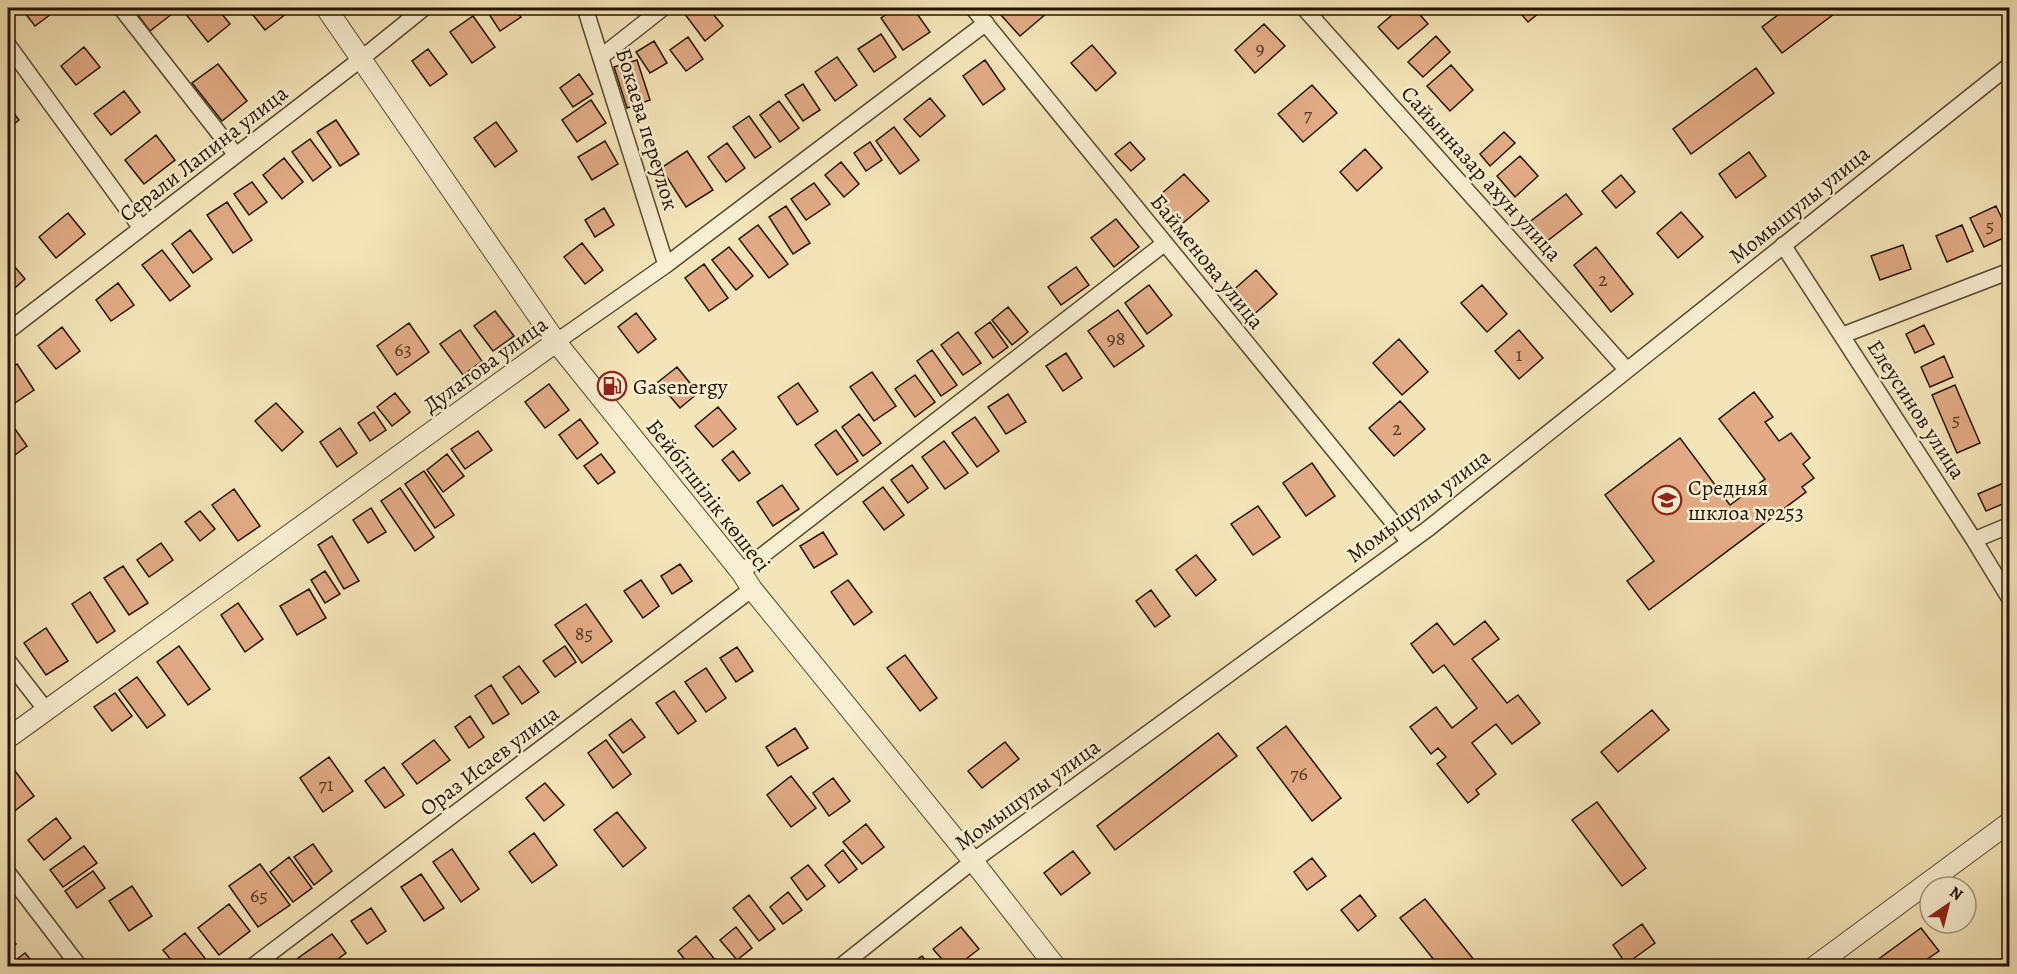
<svg xmlns="http://www.w3.org/2000/svg" width="2017" height="974" viewBox="0 0 2017 974" font-family="Alegreya,serif">
  <style>
    .building { fill: #e2ab85; stroke: #251300; stroke-width: 1.5 }
    .lines { fill: none; stroke-linecap: round; stroke-linejoin: round }
    .minor-casing { stroke: #59482e; stroke-width: 18 }
    .tertiary-casing { stroke: #59482e; stroke-width: 22 }
    .minor { stroke: #f8eed1; stroke-width: 15 }
    .tertiary { stroke: #f8eed1; stroke-width: 20 }
    .labels { text-anchor: middle; stroke-width: 5; stroke-linejoin: round; paint-order: stroke }
    .number-label { font-size: 20px; fill: #543921 }
    .street-label { font-size: 22px; fill: #251300; stroke: #f8eed1 }
    .poi-label { font-size: 22px; fill: #251300; stroke: #f8eed1; text-anchor: start }
  </style>
  <rect width="100%" height="100%" fill="#f4e5b8"/>
  <filter id="stains"><feTurbulence type="fractalNoise" baseFrequency=".00333" numOctaves="4"/><feColorMatrix values="0 0 0 0 .2 0 0 0 0 .09 0 0 0 0 .02 0 0 0 .5 -.17"/></filter>
  <radialGradient id="worn" r=".72"><stop offset=".6" stop-color="#630" stop-opacity="0"/><stop offset="1" stop-color="#630" stop-opacity=".3"/></radialGradient>
  <path class="building" d="M21,8H59L35,26Z
    M144,8H167L172,14L150,31L137,14Z
    M181,8H217L230,24L208,42Z
    M252,8H281L286,14L265,30L249,10Z
    M485,8H514L521,17L500,31Z
    M691,8H708L723,26L705,41L684,13Z
    M896,8H913L930,32L903,50L881,18Z
    M1010,8H1042L1047,13L1020,36L1001,15Z
    M1400,8H1414L1428,24L1398,49L1378,27Z
    M1516,8H1545L1528,22Z
    M1787,8H1842L1782,53L1762,27Z
    M473,16L495,47L472,63L450,32Z
    M1264,24L1285,46L1255,73L1235,50Z
    M881,34L896,57L874,72L858,49Z
    M1436,36L1450,52L1423,77L1408,62Z
    M688,37L703,59L686,71L670,50Z
    M654,41L667,63L650,73L636,52Z
    M1092,45L1116,73L1096,91L1071,63Z
    M84,47L100,67L76,85L61,66Z
    M428,49L447,74L430,86L412,61Z
    M837,57L857,85L835,101L815,72Z
    M637,60L650,100L627,108L614,67Z
    M985,60L1005,89L983,105L963,76Z
    M218,64L247,101L222,121L192,83Z
    M1451,65L1473,90L1450,111L1427,86Z
    M1756,68L1774,93L1691,154L1673,129Z
    M579,74L593,94L573,107L560,88Z
    M803,84L820,110L803,121L785,95Z
    M1312,85L1337,113L1303,142L1278,114Z
    M124,91L140,112L111,135L94,114Z
    M930,98L945,116L920,137L904,119Z
    M591,100L606,123L577,142L562,120Z
    M779,101L799,128L780,142L760,115Z
    M8,106L19,120L8,129Z
    M749,116L771,147L755,158L733,127Z
    M336,120L359,154L340,166L317,132Z
    M496,122L517,151L495,167L474,138Z
    M894,127L919,160L900,174L876,141Z
    M1504,132L1515,143L1490,166L1480,154Z
    M156,135L175,160L144,184L125,160Z
    M310,139L331,167L313,181L292,152Z
    M605,141L618,164L592,180L578,157Z
    M870,142L882,160L866,171L854,153Z
    M1130,142L1145,159L1131,171L1115,154Z
    M727,143L745,168L726,182L708,157Z
    M1365,149L1382,168L1357,191L1340,172Z
    M687,151L713,190L686,207L661,168Z
    M1749,152L1766,176L1736,198L1719,174Z
    M1520,156L1538,176L1515,197L1497,176Z
    M284,158L303,182L282,199L263,175Z
    M841,162L859,184L844,197L825,175Z
    M1184,174L1209,201L1176,229L1152,202Z
    M1621,175L1635,192L1616,208L1602,191Z
    M252,182L267,202L249,215L234,194Z
    M814,183L830,204L806,220L791,199Z
    M1566,194L1582,214L1542,245L1527,224Z
    M227,202L252,240L233,253L207,215Z
    M786,206L810,243L793,254L769,217Z
    M1996,206L2010,235L1984,247L1970,218Z
    M604,208L614,225L595,237L585,220Z
    M1681,212L1703,237L1678,258L1657,233Z
    M68,213L85,234L56,258L39,237Z
    M1116,219L1139,247L1114,267L1091,238Z
    M758,225L788,264L769,278L739,239Z
    M1962,225L1973,251L1947,262L1936,236Z
    M190,230L212,259L193,273L172,244Z
    M582,243L603,270L585,284L564,257Z
    M1903,245L1911,269L1880,280L1871,256Z
    M729,247L753,276L736,290L712,260Z
    M1596,247L1633,294L1611,312L1574,265Z
    M162,250L190,286L170,301L142,265Z
    M9,260L25,279L8,294V262Z
    M704,264L728,298L709,311L685,278Z
    M1076,267L1089,285L1061,305L1048,287Z
    M1256,270L1277,294L1251,317L1230,293Z
    M118,283L134,305L111,321L96,300Z
    M1149,285L1172,315L1147,334L1125,303Z
    M1482,285L1507,314L1487,332L1461,303Z
    M1008,307L1028,332L1012,345L992,320Z
    M1118,310L1144,346L1114,367L1088,331Z
    M495,311L514,336L493,351L474,326Z
    M636,313L656,339L638,353L618,327Z
    M990,322L1008,347L993,358L975,333Z
    M409,323L429,352L397,375L377,346Z
    M1924,325L1934,344L1915,353L1906,334Z
    M62,327L80,351L56,369L38,346Z
    M460,330L482,361L463,375L440,344Z
    M1519,330L1543,358L1519,379L1495,351Z
    M958,332L981,363L963,375L941,345Z
    M1399,339L1428,372L1402,395L1373,363Z
    M932,350L957,385L941,396L917,361Z
    M1066,353L1082,378L1063,391L1046,366Z
    M1944,356L1953,377L1930,387L1921,367Z
    M17,364L34,390L12,405L8,398V370Z
    M677,367L698,393L680,408L658,382Z
    M872,372L896,406L874,421L850,387Z
    M915,375L935,402L915,417L895,389Z
    M798,383L818,411L797,425L778,397Z
    M549,384L569,410L545,428L525,402Z
    M1955,385L1980,443L1957,453L1932,395Z
    M1754,392L1773,417L1765,422L1779,441L1791,433L1810,458L1803,464L1814,478L1802,487L1806,492L1649,610L1627,581L1654,561L1605,495L1680,438L1730,505L1765,479L1719,419Z
    M395,393L410,412L392,426L377,407Z
    M1008,394L1026,422L1006,434L988,407Z
    M1400,401L1425,429L1394,456L1369,428Z
    M276,403L303,432L282,451L255,421Z
    M718,407L736,429L713,447L695,426Z
    M374,412L386,430L370,441L358,423Z
    M859,414L881,443L863,456L842,427Z
    M975,417L999,451L977,467L952,433Z
    M8,419L27,446L8,460Z
    M580,419L598,443L577,459L559,435Z
    M340,428L357,453L337,467L320,442Z
    M836,430L858,461L837,475L815,445Z
    M478,431L492,450L465,469L451,449Z
    M944,441L968,473L945,489L922,457Z
    M733,451L750,473L739,481L722,460Z
    M447,454L464,476L443,492L427,470Z
    M601,454L615,472L598,484L584,466Z
    M1312,463L1335,496L1306,516L1283,483Z
    M912,465L928,488L908,503L891,480Z
    M424,471L454,515L435,528L405,484Z
    M2006,482L2010,490V501L1986,511L1978,494Z
    M782,485L799,509L773,526L757,502Z
    M883,487L904,515L884,530L863,502Z
    M400,488L434,537L415,551L381,501Z
    M234,489L260,526L238,541L212,505Z
    M1258,506L1280,537L1253,555L1231,524Z
    M371,508L386,532L368,543L353,520Z
    M200,511L215,529L200,541L185,522Z
    M823,532L837,554L814,568L800,546Z
    M332,536L359,581L344,589L318,545Z
    M161,543L173,560L149,577L137,560Z
    M1196,555L1216,580L1196,596L1176,570Z
    M680,564L692,581L672,594L661,576Z
    M123,566L148,603L129,615L104,578Z
    M325,571L340,594L325,603L311,580Z
    M641,580L659,606L643,618L624,591Z
    M848,580L872,612L854,625L831,592Z
    M309,589L326,618L297,635L280,606Z
    M1151,590L1170,616L1155,627L1136,601Z
    M90,592L115,631L97,643L72,604Z
    M238,603L263,639L245,652L221,615Z
    M586,604L612,641L582,663L555,625Z
    M1485,621L1499,639L1472,659L1507,703L1518,695L1540,723L1512,744L1496,724L1472,743L1496,774L1476,790L1479,794L1468,803L1437,764L1446,757L1438,748L1431,754L1410,727L1436,707L1452,728L1477,708L1444,665L1433,673L1411,644L1437,623L1454,645Z
    M46,628L68,661L46,675L24,643Z
    M179,646L210,689L188,705L157,662Z
    M565,646L576,662L555,677L543,661Z
    M737,647L753,671L736,682L720,658Z
    M905,655L937,698L920,711L887,668Z
    M519,666L539,692L522,704L503,677Z
    M706,668L726,698L706,712L685,682Z
    M137,677L165,715L147,728L119,690Z
    M491,685L509,714L493,724L475,696Z
    M674,691L696,721L678,734L656,703Z
    M115,693L132,716L112,731L94,707Z
    M1652,710L1669,730L1618,772L1601,752Z
    M470,716L484,737L469,748L455,727Z
    M631,719L645,737L623,753L609,735Z
    M1286,726L1341,798L1312,821L1257,748Z
    M795,728L808,748L778,766L766,747Z
    M1218,733L1237,756L1115,850L1097,826Z
    M434,740L450,760L417,784L402,764Z
    M606,740L631,774L613,788L588,753Z
    M1005,742L1019,759L982,788L968,771Z
    M329,757L353,791L323,812L300,778Z
    M12,767L34,796L8,816V770Z
    M384,767L404,795L385,808L365,781Z
    M791,776L816,808L791,827L767,795Z
    M833,778L850,801L829,816L813,793Z
    M545,783L564,805L544,821L526,798Z
    M1597,802L1646,868L1622,886L1572,820Z
    M617,812L646,848L623,867L594,830Z
    M56,818L71,838L44,860L28,840Z
    M866,824L884,847L862,864L843,842Z
    M534,833L557,865L532,883L509,852Z
    M313,844L332,871L314,885L294,857Z
    M84,846L97,863L63,887L50,870Z
    M452,849L479,889L461,902L433,862Z
    M843,850L857,869L839,883L825,865Z
    M1073,851L1090,873L1061,895L1044,873Z
    M289,857L312,888L293,902L270,872Z
    M1312,858L1326,876L1307,890L1294,872Z
    M260,864L290,905L258,927L229,886Z
    M808,865L825,886L807,900L791,878Z
    M93,871L105,888L77,908L65,891Z
    M421,874L444,908L424,921L401,887Z
    M132,886L152,916L129,931L109,901Z
    M788,892L802,910L783,924L770,907Z
    M749,895L775,929L759,941L733,908Z
    M1360,895L1376,916L1358,931L1341,910Z
    M1425,899L1479,966H1439L1400,918Z
    M229,904L250,931L219,955L198,928Z
    M371,908L386,931L367,944L351,921Z
    M1642,924L1655,943L1626,964L1613,945Z
    M736,927L752,948L737,960L720,940Z
    M961,927L979,949L957,966H948L933,949Z
    M1921,928L1939,951L1917,966H1869Z
    M8,933L16,944L8,951Z
    M185,933L208,962L201,966H176L163,950Z
    M332,934L346,953L328,966H298L294,961Z
    M696,936L720,966H690L678,951Z
    M25,953L36,966H8Z
    M922,956L930,966H908Z"/>
  <g class="lines">
    <g class="minor-casing">
      <path id="minor" d="M121,8L236,155
        M585,8L666,265
        M973,8L1409,542
        M1304,8L1627,370
        M8,45L141,228
        M602,56L663,8
        M1783,245L1974,540L2010,599
        M8,331L361,59L424,8
        M1843,335L2010,271
        M556,342L666,265L986,23
        M1974,540L2010,525
        M741,572L1165,243
        M8,661L46,710
        M8,873L79,966
        M253,966L752,589
        M841,966L973,861L1429,528L2010,65"/>
    </g>
    <g class="tertiary-casing">
      <path id="tertiary" d="M326,8L556,342L741,572L752,589L973,861L1055,966
        M8,738L556,342
        M1815,966L2010,822"/>
    </g>
    <use href="#minor" class="minor"/>
    <use href="#tertiary" class="tertiary"/>
  </g>
  <defs>
    <g id="fuel-ring" transform="scale(1.5)"><circle r="9.5" fill="#f8eed1" stroke="#8f2418" stroke-width="1.5"/><path d="M-5.5-6h7V0h2V4h1.3V-2.5L3-4.5l.8-.8L6-3V5H2.5V1h-1V6h-7ZM-4.2-4.7v3.2H.2V-4.7Z" fill="#8f2418"/></g>
    <g id="school-ring" transform="scale(1.5)"><circle r="9.5" fill="#f8eed1" stroke="#8f2418" stroke-width="1.5"/><path d="M0-5L7-2L0 1L-7-2ZM-4 1L0 2.5L4 1V4Q0 6-4 4Z" fill="#8f2418"/></g>
  </defs>
  <g fill-rule="evenodd">
    <use href="#fuel-ring" x="612" y="386"/>
    <use href="#school-ring" x="1667" y="500"/>
  </g>
  <g class="labels">
    <g class="number-label">
      <text x="1260" y="55">9</text>
      <text x="1308" y="121">7</text>
      <text x="1990" y="232">5</text>
      <text x="1603" y="286">2</text>
      <text x="1116" y="345">98</text>
      <text x="403" y="356">63</text>
      <text x="1519" y="361">1</text>
      <text x="1956" y="426">5</text>
      <text x="1397" y="435">2</text>
      <text x="584" y="640">85</text>
      <text x="1299" y="780">76</text>
      <text x="326" y="791">71</text>
      <text x="259" y="902">65</text>
    </g>
    <g class="street-label">
      <text transform="translate(648 129) rotate(73)" y="8">Бокаева переулок</text>
      <text transform="translate(203 153) rotate(-38)" y="8">Серали Лапина улица</text>
      <text transform="translate(1482 173) rotate(48)" y="8">Сайынназар ахун улица</text>
      <text transform="translate(1799 204) rotate(-39)" y="8">Момышулы улица</text>
      <text transform="translate(1208 261) rotate(51)" y="8">Байменова улица</text>
      <text transform="translate(485 364) rotate(-36)" y="8">Дулатова улица</text>
      <text transform="translate(1917 409) rotate(57)" y="8">Елеусинов улица</text>
      <text transform="translate(709 495) rotate(52)" y="8">Бейбітшілік көшесі</text>
      <text transform="translate(1418 505) rotate(-37)" y="8">Момышулы улица</text>
      <text transform="translate(489 760) rotate(-37)" y="8">Ораз Исаев улица</text>
      <text transform="translate(1027 794) rotate(-36)" y="8">Момышулы улица</text>
    </g>
    <g class="poi-label">
      <text x="633" y="394">Gasenergy</text>
      <text x="1688" y="495">Средняя<tspan x="1688" dy="25">шклоа №253</tspan></text>
    </g>
  </g>
  <rect width="2017" height="974" fill="none" stroke="#f4e5b8" stroke-width="30"/>
  <rect x="9" y="9" width="1999" height="956" fill="none" stroke="#251300" stroke-width="3"/>
  <rect x="15" y="15" width="1987" height="944" fill="none" stroke="#251300" stroke-width="1.5"/>
  <g transform="translate(1948 905) rotate(35)"><circle r="28" fill="#f8eed1" stroke="#a4967d" stroke-width="1.5"/>
  <path d="M0-4.5L10 22L0 15L-10 22Z" fill="#8f2418"/>
  <text y="-9" font-size="16" font-weight="bold" text-anchor="middle" fill="#251300">N</text>
  </g>
  <rect width="100%" height="100%" filter="url(#stains)"/>
  <rect width="100%" height="100%" fill="url(#worn)"/>
</svg>
